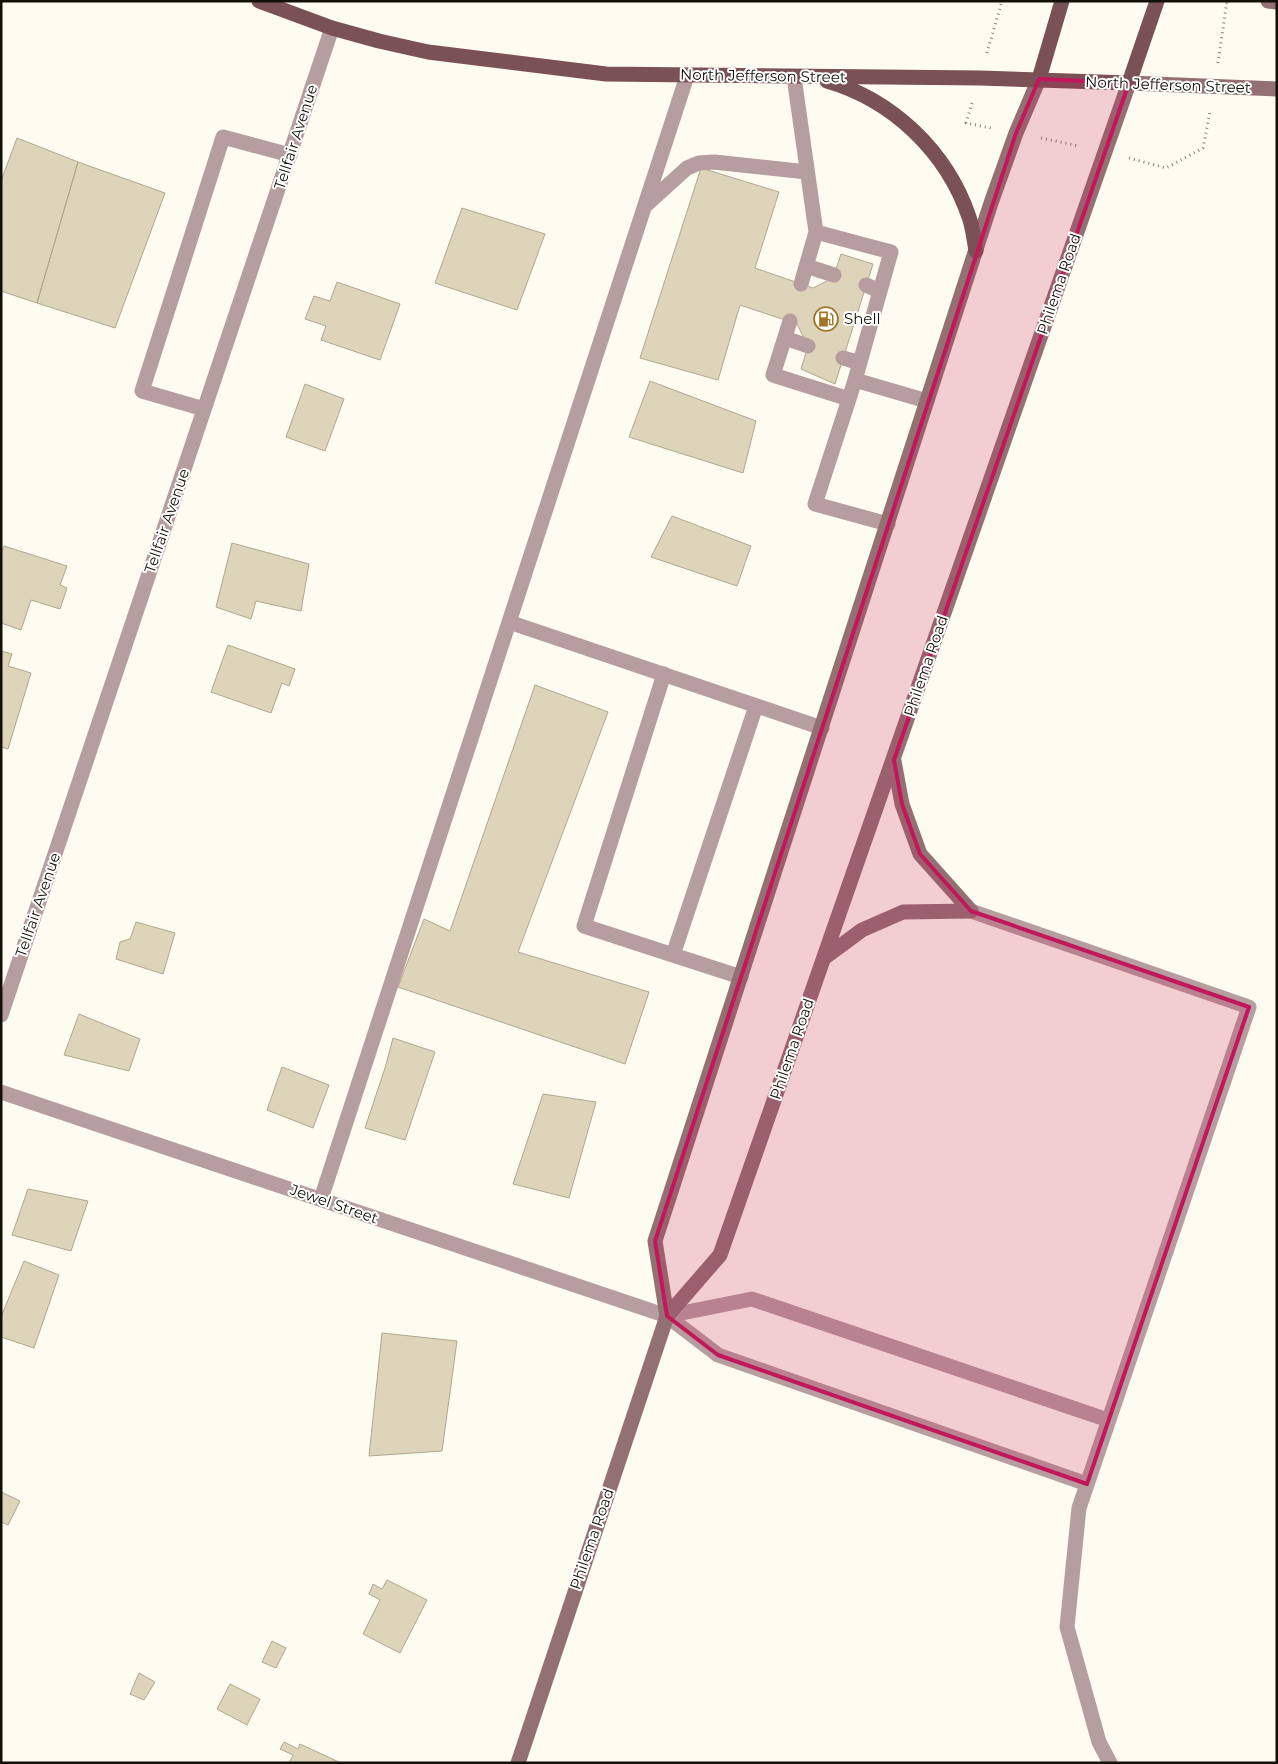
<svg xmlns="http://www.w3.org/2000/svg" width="1278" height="1764" viewBox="0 0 1278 1764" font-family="Montserrat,sans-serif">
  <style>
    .building { fill: #ddd4b9; stroke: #b0a78d }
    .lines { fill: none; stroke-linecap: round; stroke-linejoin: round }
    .path { stroke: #87847a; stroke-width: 3; stroke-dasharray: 1 4; stroke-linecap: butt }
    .lane { stroke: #b69d9f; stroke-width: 15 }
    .street { stroke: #b69d9f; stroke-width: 15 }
    .secondary { stroke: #937173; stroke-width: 15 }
    .primary { stroke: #7a5154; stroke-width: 15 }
    .marked { fill: #c2185b; fill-opacity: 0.2; stroke: #c2185b; stroke-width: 4; stroke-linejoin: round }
    .labels { text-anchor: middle; stroke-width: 4; stroke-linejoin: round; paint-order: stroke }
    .street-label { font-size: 15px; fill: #131007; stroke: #fff }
    .poi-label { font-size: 15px; fill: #131007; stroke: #fff; text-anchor: start }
  </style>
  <rect width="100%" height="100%" fill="#fefbf0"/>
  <path class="building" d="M17,138L78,162L37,303L1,291V181Z
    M78,162L165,193L115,328L37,303Z
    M701,168L779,192L755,268L813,288L833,278L841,254L873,264L835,384L801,369L808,346L797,324L740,305L718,380L640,358Z
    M462,208L545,234L517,310L435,283Z
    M337,282L400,304L380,360L321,340L326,326L305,319L314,296L330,301Z
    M650,381L756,421L743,473L629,437Z
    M305,384L344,399L325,451L286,437Z
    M672,516L751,546L737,586L651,557Z
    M232,543L309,564L301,611L256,601L251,619L216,607Z
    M4,546L67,566L60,585L67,588L60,609L31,600L21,630L1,623V553Z
    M228,645L295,669L289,686L282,683L271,713L211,692Z
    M1,651L12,654L8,666L31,673L8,749L1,747Z
    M535,685L608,712L518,952L649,992L625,1064L398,987L424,919L450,931Z
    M136,922L175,933L163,974L116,959L120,942L130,939Z
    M79,1014L140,1039L129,1071L64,1055Z
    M393,1038L435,1052L405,1140L365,1128L385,1068Z
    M282,1067L329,1085L313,1128L267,1110Z
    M543,1094L596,1102L569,1198L513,1184Z
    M28,1189L88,1201L71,1251L12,1235Z
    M24,1261L59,1275L34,1348L1,1337V1317Z
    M382,1333L457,1341L442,1451L369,1456Z
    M1,1492L20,1501L8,1525L1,1522Z
    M387,1580L427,1600L400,1653L363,1634L380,1600L369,1594L373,1584L382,1589Z
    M272,1641L286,1648L276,1668L262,1662Z
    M139,1673L155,1682L144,1700L130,1694Z
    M230,1684L260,1699L247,1725L217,1709Z
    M284,1742L298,1749L300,1744L341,1763H289L293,1755L280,1749Z"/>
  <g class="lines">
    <path class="path" d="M987,53L1002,1
      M1218,63L1227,1
      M972,103L966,123L991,128
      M1041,138L1079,146
      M1129,158L1166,168L1203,148L1210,111"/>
    <path class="lane" d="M794,77L816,232
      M645,206L687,168L699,163L714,162L807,172
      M806,266L834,275
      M801,284L816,232L891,252L855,380
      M866,285L880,291
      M790,321L773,375L849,399L855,380L927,401
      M785,338L808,346
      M843,358L860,363
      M849,399L815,504L888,524
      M204,409L142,391L223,137L290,155
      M509,622L822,728
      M664,674L584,926L673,955L756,706
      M673,955L741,977
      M321,1199L687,76"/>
    <path class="street" d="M971,911L1249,1007L1079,1508L1067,1627L1099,1742L1110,1763
      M1,1015L332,28
      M1,1092L667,1316L718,1355L1087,1484
      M667,1316L752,1299L1108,1420"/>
    <path class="secondary" d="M1268,1L1277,2
      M894,761L902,804L920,854L971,911
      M824,958L862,930L903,912L971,911
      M667,1316L655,1241L991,203L1016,133L1039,79
      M518,1763L667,1316L720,1255L1129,83L1277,89"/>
    <path class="primary" d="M259,1L332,28L379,41L428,52L606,74L980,78L1129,83L1157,1
      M1039,79L1062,1
      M827,81C893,100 947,152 969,217C973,228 974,240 976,251"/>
  </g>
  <path class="marked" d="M1039,79L1129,83L894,760L902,804L920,854L971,911L1249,1007L1087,1484L718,1355L667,1316L655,1241L1016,133Z"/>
  <defs>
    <g id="fuel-ring" transform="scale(1.25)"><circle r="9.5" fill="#fff" stroke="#a17426" stroke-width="1.5"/><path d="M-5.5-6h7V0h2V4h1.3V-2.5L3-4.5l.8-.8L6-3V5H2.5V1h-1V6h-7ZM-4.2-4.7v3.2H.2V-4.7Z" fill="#a17426"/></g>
  </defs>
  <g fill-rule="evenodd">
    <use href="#fuel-ring" x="826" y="319"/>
  </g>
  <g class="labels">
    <g class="street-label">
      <text transform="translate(763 76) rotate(1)" y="5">North Jefferson Street</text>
      <text transform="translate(1168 85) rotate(2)" y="5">North Jefferson Street</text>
      <text transform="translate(296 137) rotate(-72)" y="5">Tellfair Avenue</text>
      <text transform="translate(1059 284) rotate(-71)" y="5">Philema Road</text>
      <text transform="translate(167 521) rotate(-71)" y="5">Tellfair Avenue</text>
      <text transform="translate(926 666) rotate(-71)" y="5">Philema Road</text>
      <text transform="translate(38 905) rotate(-71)" y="5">Tellfair Avenue</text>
      <text transform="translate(792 1049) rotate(-71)" y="5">Philema Road</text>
      <text transform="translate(334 1204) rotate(19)" y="5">Jewel Street</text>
      <text transform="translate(592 1539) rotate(-71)" y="5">Philema Road</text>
    </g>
    <g class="poi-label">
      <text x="844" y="324">Shell</text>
    </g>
  </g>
  <rect width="1278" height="1764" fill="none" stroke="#131007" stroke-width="5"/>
</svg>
